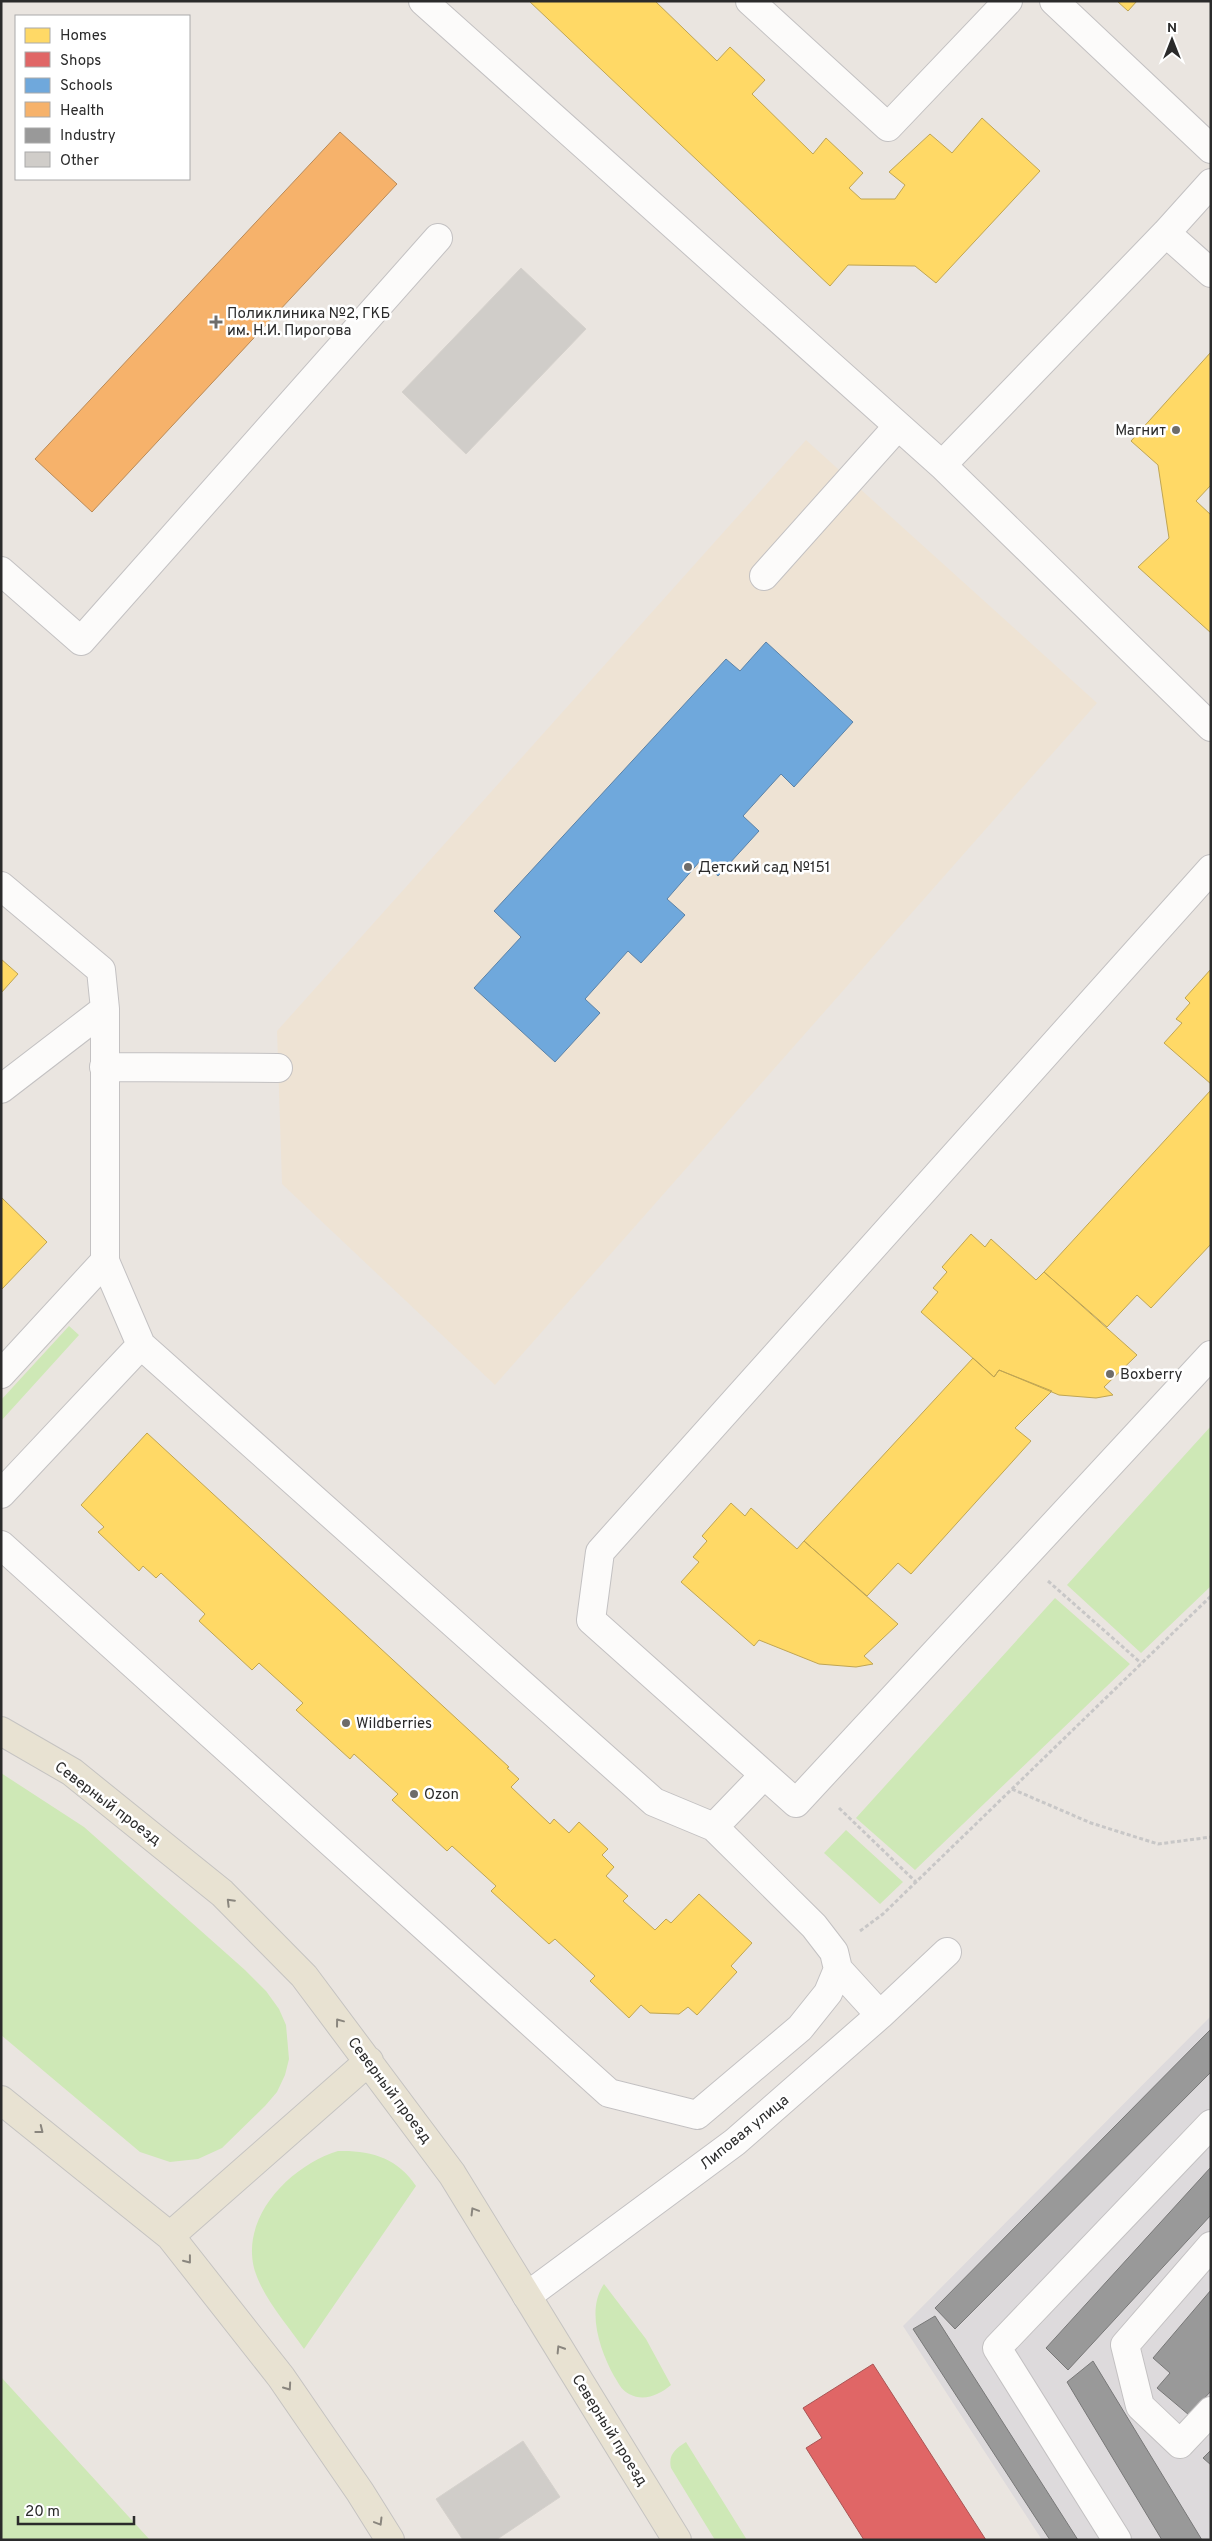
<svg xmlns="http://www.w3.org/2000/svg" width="1212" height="2541" viewBox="0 0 1212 2541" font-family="Overpass,sans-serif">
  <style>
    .industrial { fill: #dddadc }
    .education { fill: #eee3d4 }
    .green { fill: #cee8b6 }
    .homes { fill: #ffd966; stroke: #bfa554 }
    .shops { fill: #e06666; stroke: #aa5454 }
    .schools { fill: #6fa8dc; stroke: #5b82a7 }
    .health { fill: #f6b26b; stroke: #b98a58 }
    .industry { fill: #999; stroke: #787878 }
    .building { fill: #d0cdc9; stroke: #d5d1cc }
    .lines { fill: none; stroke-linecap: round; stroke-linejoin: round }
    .minor-casing { stroke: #c3c1c2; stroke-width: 30 }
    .major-casing { stroke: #c5c3c1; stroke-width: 30 }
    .path { stroke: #c8c7c7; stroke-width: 3; stroke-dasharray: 4 2.5; stroke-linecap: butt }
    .minor { stroke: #fcfbfa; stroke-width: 28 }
    .major { stroke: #e8e2d2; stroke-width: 28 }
    .oneway { stroke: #8a867e }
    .poi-dot { fill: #6e6c6a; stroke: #fff; stroke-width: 2 }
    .labels { text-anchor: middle; stroke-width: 5; stroke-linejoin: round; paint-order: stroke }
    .poi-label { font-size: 15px; fill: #2b2b2b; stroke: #fff; text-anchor: start }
    .street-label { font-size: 15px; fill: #2b2b2b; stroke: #fff }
  </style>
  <rect width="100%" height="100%" fill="#eae5e0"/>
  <path class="industrial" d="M1211,2016V2540H1042L903,2326Z"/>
  <path class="education" d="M806,440L1097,703L495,1385L282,1184L277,1031Z"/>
  <path class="green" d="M69,1326L79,1335L1,1421V1400Z
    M1211,1426V1586L1141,1653L1067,1585Z
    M1055,1598L1130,1664L915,1870L856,1818Z
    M1,1773L84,1827L245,1970L266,1991L279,2009L286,2025L289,2059L285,2075L277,2092L265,2106L222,2148L198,2159L170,2162L140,2152L1,2035Z
    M846,1830L903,1882L880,1904L824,1853Z
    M338,2151C370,2150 398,2158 416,2186L304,2349C287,2324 262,2297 254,2268C241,2215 292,2165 338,2151Z
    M604,2284L646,2339L671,2385C659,2395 644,2402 629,2394C621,2390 618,2382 614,2376C600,2351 586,2310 604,2284Z
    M1,2377L150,2540H1Z
    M686,2442L747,2540H715L671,2468C668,2455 675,2449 686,2442Z"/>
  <path class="homes" d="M529,1H655L717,61L730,47L765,80L752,94L813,154L826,138L863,173L849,188L861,199H895L905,185L889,172L930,134L952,153L982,118L1040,171L936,283L915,266L848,265L830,286Z
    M1117,1H1137L1128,11Z
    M1211,352V485L1196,501L1211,515V633L1138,567L1169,538L1158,465L1131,441Z
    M1,959L18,974L1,993Z
    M1211,969V1084L1164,1043L1182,1023L1176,1019L1190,1003L1185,998Z
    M1211,1090V1244L1151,1308L1137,1295L1107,1327L1044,1272Z
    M1,1197L47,1242L1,1290Z
    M971,1234L985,1247L991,1239L1036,1280L1044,1272L1137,1355L1104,1387L1113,1395L1096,1398L1059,1395L999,1370L994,1377L921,1312L938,1292L933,1288L947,1272L942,1267Z
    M973,1358L994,1377L999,1370L1052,1391L1015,1428L1031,1441L911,1574L898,1563L867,1596L804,1541Z
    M147,1433L509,1767L507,1768L519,1779L511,1787L550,1824L554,1819L569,1833L579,1822L608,1849L602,1855L614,1867L606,1876L628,1896L623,1901L655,1930L666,1919L671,1923L699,1894L752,1943L731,1966L737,1972L697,2015L688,2007L679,2014L650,2013L641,2005L629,2018L590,1981L595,1976L555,1939L549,1944L491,1891L496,1886L452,1846L447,1851L392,1800L398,1794L354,1754L350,1759L296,1710L303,1703L259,1663L252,1670L199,1621L205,1614L161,1573L156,1578L143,1566L139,1571L98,1532L104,1527L81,1505Z
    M731,1503L745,1516L751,1508L797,1549L804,1541L898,1624L864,1656L873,1664L856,1667L819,1664L759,1640L754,1646L681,1582L699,1562L693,1557L707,1541L702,1536Z"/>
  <path class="shops" d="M873,2364L986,2540H864L806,2448L822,2438L803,2408Z"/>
  <path class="schools" d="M766,642L853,722L794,787L781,774L743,816L759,831L718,876L701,860L667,899L685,915L641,963L628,951L585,999L600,1013L555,1062L474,988L521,937L494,911L726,659L740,671Z"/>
  <path class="health" d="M340,132L397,184L92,512L35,459Z"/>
  <path class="industry" d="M1211,2029V2072L955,2329L935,2308Z
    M1211,2167V2215L1068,2370L1046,2348Z
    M1211,2290V2391L1189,2415L1157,2388L1170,2373L1153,2358Z
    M935,2316L1078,2540H1050L913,2329Z
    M1093,2361L1202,2540H1162L1067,2382Z
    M1211,2450V2465L1203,2458Z"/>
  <path class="building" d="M521,268L586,329L466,454L402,392Z
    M523,2441L560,2497L496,2540H463L436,2499Z"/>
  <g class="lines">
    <g class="minor-casing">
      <path id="minor" d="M423,1L942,465L1211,727
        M750,1L888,127L1008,1
        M1054,1L1211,149
        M1166,233L1211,273
        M942,465L1166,233L1211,183
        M1,571L81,641L438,238
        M764,576L898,426
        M1211,869L600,1552L591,1620L796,1803L1211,1355
        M1,886L101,970L105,1009L1,1089
        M104,1067L278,1068
        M1,1374L105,1261V1009
        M1,1494L141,1345
        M1,1545L609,2093L697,2115L800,2028L828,1993L838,1969L834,1952L814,1926L714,1827L654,1802L141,1345L105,1261
        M714,1827L764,1775
        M838,1969L880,2015
        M1211,2246L1125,2345L1140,2406L1180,2444L1211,2411
        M527,2296L735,2142L880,2015L947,1952
        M1117,2540L997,2348L1211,2124"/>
    </g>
    <g class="major-casing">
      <path id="major" d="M1,1731L72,1772L222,1893L304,1976L452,2174L677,2540
        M1,2100L170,2236L281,2377L360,2492L390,2540
        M170,2236L369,2061"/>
    </g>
    <path class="path" d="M1048,1581L1141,1663
      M1012,1789L1091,1823L1158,1844L1211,1837
      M839,1808L916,1882
      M860,1931L883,1914L1211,1596"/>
    <use href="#minor" class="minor"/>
    <use href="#major" class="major"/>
  </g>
  <defs><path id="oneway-chevron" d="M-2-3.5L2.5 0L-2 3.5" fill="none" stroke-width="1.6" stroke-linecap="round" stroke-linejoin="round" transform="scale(1.25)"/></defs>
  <g class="oneway">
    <use href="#oneway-chevron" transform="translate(230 1902) rotate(-135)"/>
    <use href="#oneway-chevron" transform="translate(339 2022) rotate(-127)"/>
    <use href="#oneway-chevron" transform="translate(40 2130) rotate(38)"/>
    <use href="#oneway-chevron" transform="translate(474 2211) rotate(-121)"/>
    <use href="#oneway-chevron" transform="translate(188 2260) rotate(52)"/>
    <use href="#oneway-chevron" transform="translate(560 2349) rotate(-122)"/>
    <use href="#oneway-chevron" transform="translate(288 2387) rotate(55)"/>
    <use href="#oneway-chevron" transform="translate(379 2522) rotate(59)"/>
  </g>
  <g class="poi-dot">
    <path d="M213.5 314.5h5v5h5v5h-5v5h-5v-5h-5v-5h5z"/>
    <circle cx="1176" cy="430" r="5"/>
    <circle cx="688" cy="867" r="5"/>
    <circle cx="1110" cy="1374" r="5"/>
    <circle cx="346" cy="1723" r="5"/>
    <circle cx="414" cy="1794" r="5"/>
  </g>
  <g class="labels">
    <g class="poi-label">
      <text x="227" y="318">Поликлиника №2, ГКБ<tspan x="227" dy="17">им. Н.И. Пирогова</tspan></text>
      <text x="1166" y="435" text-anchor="end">Магнит</text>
      <text x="698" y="872">Детский сад №151</text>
      <text x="1120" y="1379">Boxberry</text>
      <text x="356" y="1728">Wildberries</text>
      <text x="424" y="1799">Ozon</text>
    </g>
    <g class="street-label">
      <text transform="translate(108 1803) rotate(37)" y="5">Северный проезд</text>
      <text transform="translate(390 2090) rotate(53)" y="5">Северный проезд</text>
      <text transform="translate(744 2132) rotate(-39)" y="5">Липовая улица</text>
      <text transform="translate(610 2430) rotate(58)" y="5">Северный проезд</text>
    </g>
  </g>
  <rect width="1212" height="2541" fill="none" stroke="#2b2b2b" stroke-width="5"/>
  <rect x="15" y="15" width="175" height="165" fill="#ffffff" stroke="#aaaaaa"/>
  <rect x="25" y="28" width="25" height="15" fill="#ffd966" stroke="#aaaaaa"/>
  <text x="60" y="40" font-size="15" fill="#2b2b2b">Homes</text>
  <rect x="25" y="52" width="25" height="15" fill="#e06666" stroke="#aaaaaa"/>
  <text x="60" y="65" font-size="15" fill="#2b2b2b">Shops</text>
  <rect x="25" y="78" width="25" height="15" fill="#6fa8dc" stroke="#aaaaaa"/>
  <text x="60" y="90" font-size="15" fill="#2b2b2b">Schools</text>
  <rect x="25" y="102" width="25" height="15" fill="#f6b26b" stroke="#aaaaaa"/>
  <text x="60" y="115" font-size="15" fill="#2b2b2b">Health</text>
  <rect x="25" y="128" width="25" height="15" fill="#999999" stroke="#aaaaaa"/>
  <text x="60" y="140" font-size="15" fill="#2b2b2b">Industry</text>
  <rect x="25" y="152" width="25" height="15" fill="#d0cdc9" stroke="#aaaaaa"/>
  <text x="60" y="165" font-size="15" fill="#2b2b2b">Other</text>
  <g transform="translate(1172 40)" stroke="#ffffff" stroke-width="4" paint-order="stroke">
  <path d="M0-4L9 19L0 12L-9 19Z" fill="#2b2b2b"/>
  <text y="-8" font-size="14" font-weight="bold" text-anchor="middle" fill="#2b2b2b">N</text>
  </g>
  <path d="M18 2516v8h116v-8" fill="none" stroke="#2b2b2b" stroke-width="2.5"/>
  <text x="25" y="2516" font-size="15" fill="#2b2b2b" stroke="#ffffff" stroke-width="4" paint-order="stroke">20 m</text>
</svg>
